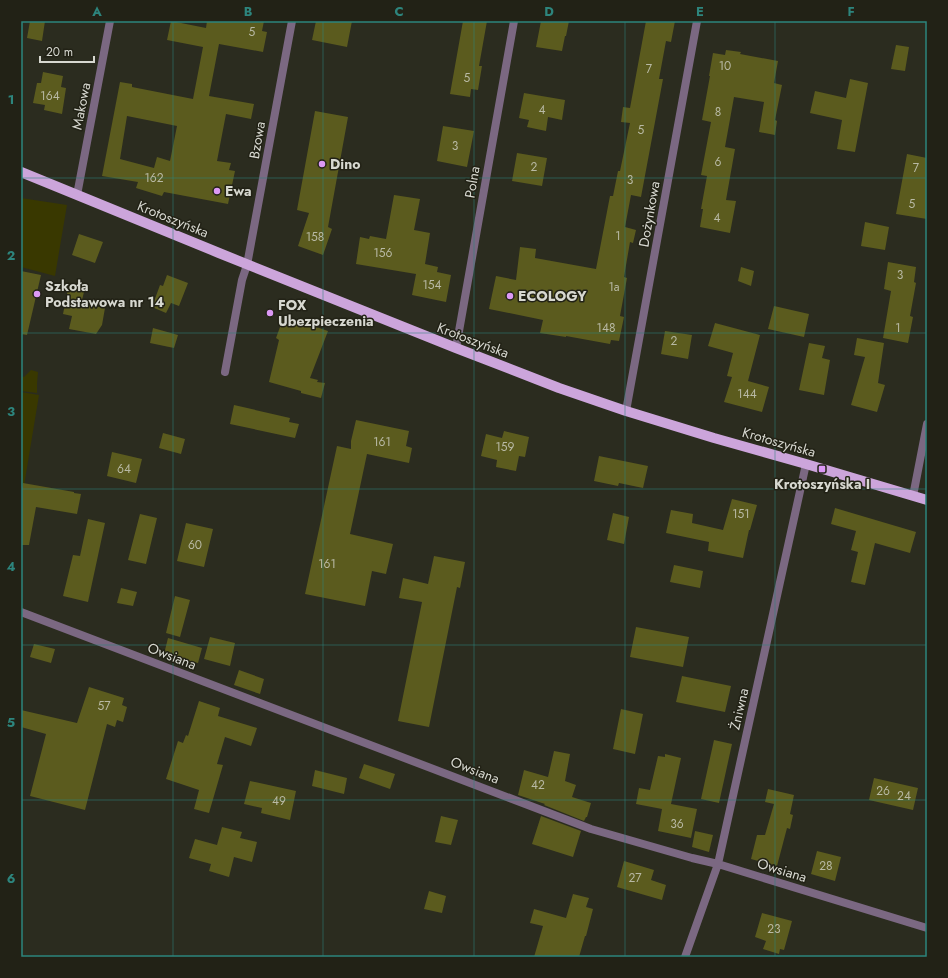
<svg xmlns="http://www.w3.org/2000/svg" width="948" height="978" viewBox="0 0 948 978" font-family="Jost,sans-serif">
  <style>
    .green { fill: #393800 }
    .building { fill: #5b5b1e; fill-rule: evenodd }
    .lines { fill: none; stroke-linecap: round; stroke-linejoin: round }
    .lane { stroke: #7b6882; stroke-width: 8 }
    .street { stroke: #7b6882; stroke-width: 8 }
    .primary { stroke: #cca5db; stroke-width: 10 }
    .grid { fill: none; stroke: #2d857d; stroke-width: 1; stroke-opacity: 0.55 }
    .poi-dot { fill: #dc99f5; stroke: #222216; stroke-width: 1.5 }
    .labels { text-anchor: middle; stroke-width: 3; stroke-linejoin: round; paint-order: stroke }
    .number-label { font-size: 12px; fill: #b8b9a4 }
    .street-label { font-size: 14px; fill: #d7d8d0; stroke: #222216 }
    .poi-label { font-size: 14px; font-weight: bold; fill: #d7d8d0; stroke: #222216; text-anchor: start }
    .neatline { fill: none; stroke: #2d857d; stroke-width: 1.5 }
    .grid-label { font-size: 13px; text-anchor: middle; font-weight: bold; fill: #2d857d }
  </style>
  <rect width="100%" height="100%" fill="#2b2c1f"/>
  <path class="green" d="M21,198L67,205L55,276L21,267Z
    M31,370L38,372L37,384V393L21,391V376L24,377Z
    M21,392L39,395L21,504Z"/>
  <path class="building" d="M30,21H45L42,41L27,38Z
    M171,21L206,28L207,21H264L262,31L267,32L263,52L219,44L209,96L254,104L251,119L226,114L217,161L231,163L229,170L235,171L228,204L164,192L162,196L136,188L138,182L102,176L120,82L132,84V87L193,99L203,47L167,40ZM127,116L177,126L170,161L157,157L154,168L120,159Z
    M316,21H352L347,47L312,40Z
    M463,21H487L479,66H482L478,90L471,89L470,97L450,94Z
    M541,21H569L566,36H565L562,51L536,47Z
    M646,21H675L671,42L666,41L659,79H663L641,197L631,195L625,227L636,230L633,243L630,242L624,277L627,278L620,316L624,317L619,341L611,340L610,344L566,336V337L540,333L543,320L489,309L496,276L516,280L520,247L536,249L535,258L596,269L610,196H613L618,171H620L630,123L621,122L623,107L630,108Z
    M896,45L909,47L905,71L891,69Z
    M726,50L741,52L740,54L778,61L774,83L782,85L775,120L777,121L775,135L759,132L764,102L734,97L725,147L735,149L726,200L736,201L730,233L700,227L703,209H701L707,176L701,175L711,122L702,120L710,76H709L713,53L725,55Z
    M43,72L63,76L61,87L66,88L62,114L44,110L45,105L33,103L37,83H41Z
    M850,79L868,83L855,152L837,149L842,120L810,113L815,91L846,98Z
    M524,93L565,100L562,120L548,117L546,131L527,127L529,120L519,118Z
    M315,111L348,117L328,227L332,229L323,255L298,246L309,213L297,210Z
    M443,126L474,131L467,167L437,161Z
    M517,153L547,158L542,186L512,181Z
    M907,154L927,158V219L896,214Z
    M394,195L420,199L414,230L430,233L425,264L438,267L437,272L451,275L446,302L412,295L416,274L356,264L360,237L369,239L370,236L386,239Z
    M865,222L889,227L885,250L861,246Z
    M79,234L103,242L95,263L72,255Z
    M888,262L916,267L914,282L916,283L910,316L913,317L908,343L883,338L891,291L884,289Z
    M741,267L754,271L751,286L738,281Z
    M21,271L41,275L27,335L21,334Z
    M167,275L188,283L179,306L171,303L166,313L152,307L160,285L163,286Z
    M68,289L84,292L81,304L105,308L102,325L96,334L69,329L72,316L63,314Z
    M774,306L809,314L804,337L768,329Z
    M284,316L328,331L310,378L318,380L317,382L325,383L321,398L301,393V391L269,382L279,340L276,338Z
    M715,323L760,335L748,381L769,387L762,412L724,402L732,377L727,376L733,353L708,346Z
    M153,328L178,335L174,348L150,343Z
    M665,331L692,335L688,359L661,354Z
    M857,338L884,343L878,383L885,385L877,412L851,405L865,357L854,355Z
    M809,343L825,346L822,358L830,360L824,395L799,390Z
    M234,405L290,418L289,422L299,424L295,438L230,424Z
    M356,420L409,431L406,446L412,448L409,463L367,454L350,534L393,544L386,574L372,571L365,606L305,594L337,446L351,449V441Z
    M504,431L529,437L525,457L519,456L516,471L496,467L497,460L481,456L486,434L502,438Z
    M163,433L185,439L181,454L159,448Z
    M112,452L142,459L136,483L107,476Z
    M599,456L648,466L643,488L619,483L618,486L594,481Z
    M23,483L74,492V493L81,494L77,514L36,507L29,545H21V496Z
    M732,499L757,505L750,530H749L743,558L708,551L709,542L666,533L671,510L693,514L692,523L723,530Z
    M835,508L916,532L910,553L875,543L865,585L851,582L858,552L851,550L856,531L831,524Z
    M613,513L629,517L624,544L607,540Z
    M140,514L157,518L146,564L128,560Z
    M88,519L105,523L88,602L63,596L73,555L80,556Z
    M186,523L213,529L204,567L177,561Z
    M434,556L465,562L460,588L457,587L429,727L398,721L422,602L399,598L403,578L428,584Z
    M674,565L703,571L700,588L670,582Z
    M121,588L137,592L133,606L117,603Z
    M175,596L190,600L180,637L166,633Z
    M636,627L689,637L683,667L630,657Z
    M210,637L235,643L230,666L204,659Z
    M168,638L202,648L198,663L164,654Z
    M34,644L55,649L51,663L30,657Z
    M239,670L264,679L260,694L234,685Z
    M682,676L731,686L725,712L676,702Z
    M89,687L124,698L122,705L127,707L123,722L117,720L115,727L107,724L85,810L30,796L46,734L21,727V710L77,723Z
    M199,701L220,708L218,716L257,728L251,746L225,737L217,764L223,765L209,813L194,809L199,790L166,779L178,741L183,743L186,735L188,736Z
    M621,709L643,714L635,754L613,749Z
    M714,740L732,744L719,803L701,799Z
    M554,751L570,754L565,781L576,785L572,797L591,803L587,817H586L584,821L544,805L545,804L518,795L524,770L548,777Z
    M665,754L681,758L671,804L697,809L691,838L658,831L662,809L636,804L639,788L650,790L658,756L665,757Z
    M364,764L395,774L390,789L359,778Z
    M315,770L347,778L344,794L312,786Z
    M874,778L918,788L913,810L869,800Z
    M250,781L296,791L290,820L261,813L262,808L244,804Z
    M768,789L794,795L790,814L793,815L790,829L787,828L777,866L751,859L757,835H765L774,804L765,802Z
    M441,816L458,820L451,845L435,842Z
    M541,816L581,831L573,857L532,844Z
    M222,827L242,832L240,838L257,842L252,862L234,857L229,877L209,871L211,864L189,858L195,839L217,845Z
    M695,831L713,835L709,852L692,847Z
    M817,851L841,857L835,881L811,874Z
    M624,861L654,870L651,880L666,885L662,900L617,887Z
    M429,891L446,896L442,913L424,909Z
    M573,894L589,898L586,907L593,909L586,936H585L579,957H534L543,926L530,923L534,909L566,918Z
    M762,913L792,921L784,950L780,949L779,954L763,949L766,941L755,937Z"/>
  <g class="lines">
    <path class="lane" d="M225,372L242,280L247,265"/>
    <path class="street" d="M77,195L110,21
      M247,265L292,21
      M456,348L514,21
      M626,411L697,21
      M913,496L927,424
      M21,612L591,829L692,858L718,864L927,928
      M685,957L718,864L806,464"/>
    <path class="primary" d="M21,172L219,253L456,348L559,388L626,411L714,438L806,464L927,500"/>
  </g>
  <path class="grid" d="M173,21V957M323,21V957M474,21V957M625,21V957M775,21V957M21,178H927M21,333H927M21,489H927M21,645H927M21,800H927"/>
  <g class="poi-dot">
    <circle cx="322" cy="164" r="4"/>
    <circle cx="217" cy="191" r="4"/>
    <circle cx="37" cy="294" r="4"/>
    <circle cx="510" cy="296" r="4"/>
    <circle cx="270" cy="313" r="4"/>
    <rect x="818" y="465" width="8" height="8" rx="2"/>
  </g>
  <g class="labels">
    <g class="number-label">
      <text x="252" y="36">5</text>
      <text x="725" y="70">10</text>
      <text x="649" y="73">7</text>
      <text x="467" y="82">5</text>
      <text x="50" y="100">164</text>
      <text x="542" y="114">4</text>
      <text x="718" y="116">8</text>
      <text x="641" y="134">5</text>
      <text x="455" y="150">3</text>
      <text x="718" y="166">6</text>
      <text x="534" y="171">2</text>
      <text x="916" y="172">7</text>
      <text x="154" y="182">162</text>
      <text x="630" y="184">3</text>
      <text x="912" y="208">5</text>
      <text x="717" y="222">4</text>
      <text x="618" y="240">1</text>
      <text x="315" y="241">158</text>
      <text x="383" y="257">156</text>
      <text x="900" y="279">3</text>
      <text x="432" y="289">154</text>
      <text x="614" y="291">1a</text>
      <text x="606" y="332">148</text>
      <text x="898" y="332">1</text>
      <text x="674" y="345">2</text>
      <text x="747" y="398">144</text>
      <text x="382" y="446">161</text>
      <text x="505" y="451">159</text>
      <text x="124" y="473">64</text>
      <text x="741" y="518">151</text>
      <text x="195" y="549">60</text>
      <text x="327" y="568">161</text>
      <text x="104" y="710">57</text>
      <text x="538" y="789">42</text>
      <text x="883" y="795">26</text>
      <text x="904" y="800">24</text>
      <text x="279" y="805">49</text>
      <text x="677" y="828">36</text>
      <text x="826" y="870">28</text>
      <text x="635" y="882">27</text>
      <text x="774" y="933">23</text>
    </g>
    <g class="street-label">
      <text transform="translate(81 106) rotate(-79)" y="5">Makowa</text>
      <text transform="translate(257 140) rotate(-80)" y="5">Bzowa</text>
      <text transform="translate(472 182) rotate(-80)" y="5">Polna</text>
      <text transform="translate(649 214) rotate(-80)" y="5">Dożynkowa</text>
      <text transform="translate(173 219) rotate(22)" y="5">Krotoszyńska</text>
      <text transform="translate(473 340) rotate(21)" y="5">Krotoszyńska</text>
      <text transform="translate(779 442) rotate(16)" y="5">Krotoszyńska</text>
      <text transform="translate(172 656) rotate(21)" y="5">Owsiana</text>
      <text transform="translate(739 709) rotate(-77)" y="5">Żniwna</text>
      <text transform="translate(475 770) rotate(21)" y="5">Owsiana</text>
      <text transform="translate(782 870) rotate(17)" y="5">Owsiana</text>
    </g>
    <g class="poi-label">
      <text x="330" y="169">Dino</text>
      <text x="225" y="196">Ewa</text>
      <text x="45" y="291">Szkoła<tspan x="45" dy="16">Podstawowa nr 14</tspan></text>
      <text x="518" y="301">ECOLOGY</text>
      <text x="278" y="310">FOX<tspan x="278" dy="16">Ubezpieczenia</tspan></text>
      <text x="822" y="489" text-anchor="middle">Krotoszyńska I</text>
    </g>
  </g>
  <rect width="948" height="978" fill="none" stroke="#222216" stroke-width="44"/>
  <path d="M40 56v6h54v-6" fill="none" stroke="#d7d8d0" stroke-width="2"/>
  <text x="46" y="56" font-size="12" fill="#d7d8d0" stroke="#222216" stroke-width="3" paint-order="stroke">20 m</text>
  <rect x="22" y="22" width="904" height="934" class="neatline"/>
  <g class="grid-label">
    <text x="97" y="16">A</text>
    <text x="248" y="16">B</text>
    <text x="399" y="16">C</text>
    <text x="549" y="16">D</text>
    <text x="700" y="16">E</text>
    <text x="851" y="16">F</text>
    <text x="11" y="104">1</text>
    <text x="11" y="260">2</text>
    <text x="11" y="416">3</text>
    <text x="11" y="571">4</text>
    <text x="11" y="727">5</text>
    <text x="11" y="883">6</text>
  </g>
</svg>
